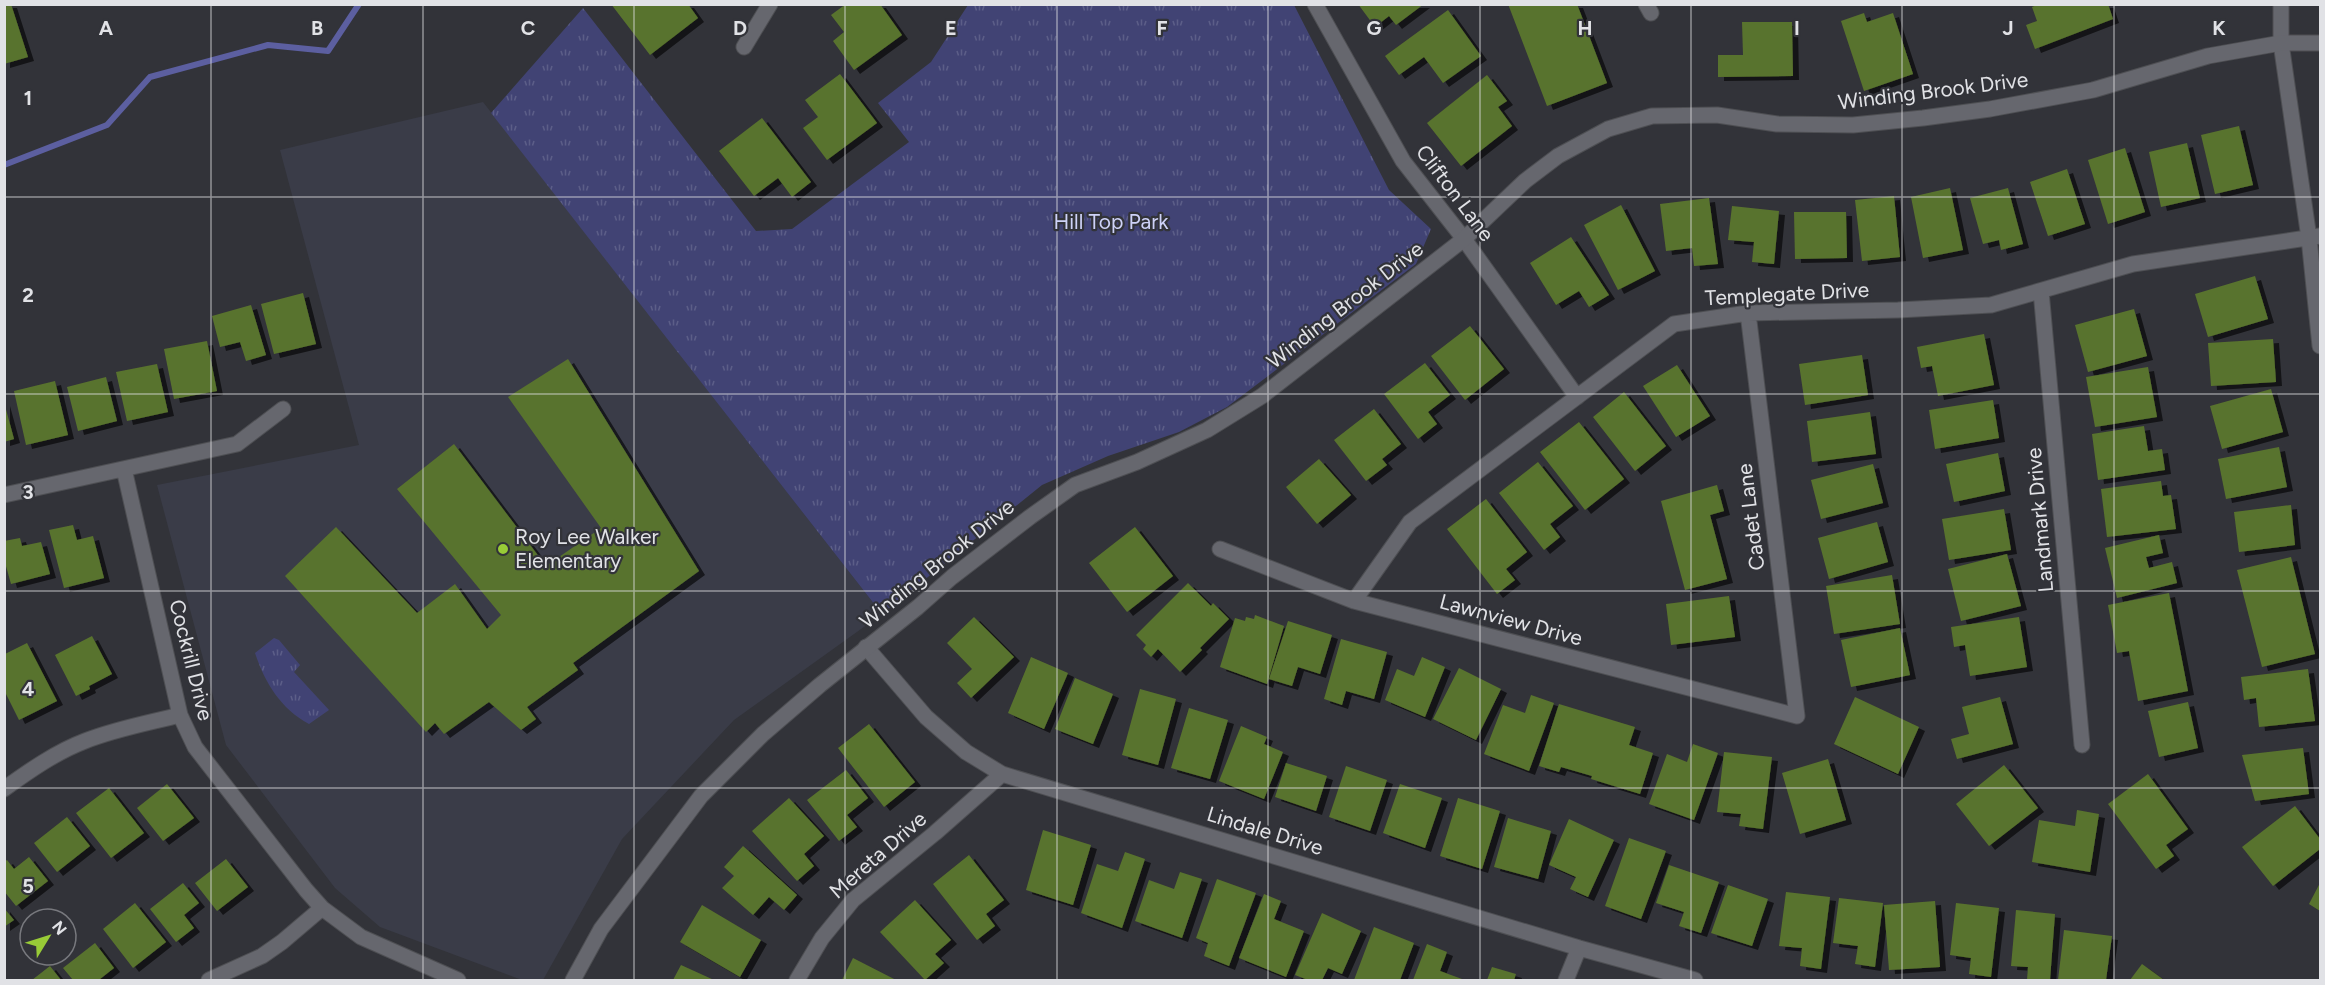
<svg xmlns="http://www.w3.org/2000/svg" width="2325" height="985" viewBox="0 0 2325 985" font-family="Figtree,sans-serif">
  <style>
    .built { fill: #3a3c48 }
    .park { fill: url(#park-tufts) }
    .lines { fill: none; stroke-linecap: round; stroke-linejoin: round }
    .stream { stroke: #5c5fa0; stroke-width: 6 }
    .building { fill: #59732d; filter: url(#shadow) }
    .minor-casing { stroke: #4e4f53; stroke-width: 17 }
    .tertiary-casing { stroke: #4e4f53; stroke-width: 17 }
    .minor { stroke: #66676e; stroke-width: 15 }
    .tertiary { stroke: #66676e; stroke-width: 15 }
    .grid { fill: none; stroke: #e1e2e6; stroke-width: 1.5; stroke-opacity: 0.55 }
    .poi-dot { fill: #98cb37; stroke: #323339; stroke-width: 2 }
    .labels { text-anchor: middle; stroke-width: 4.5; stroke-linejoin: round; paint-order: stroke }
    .street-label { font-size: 21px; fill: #e1e2e6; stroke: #323339 }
    .park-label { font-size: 21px; fill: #ced2f8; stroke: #323339 }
    .poi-label { font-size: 21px; fill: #e1e2e6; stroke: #323339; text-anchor: start }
    .grid-label { font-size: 20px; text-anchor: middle; font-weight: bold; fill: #e1e2e6; stroke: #323339; stroke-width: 4.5; stroke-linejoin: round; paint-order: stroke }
  </style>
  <defs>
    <pattern id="park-tufts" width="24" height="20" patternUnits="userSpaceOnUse" patternTransform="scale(1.5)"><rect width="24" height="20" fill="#414374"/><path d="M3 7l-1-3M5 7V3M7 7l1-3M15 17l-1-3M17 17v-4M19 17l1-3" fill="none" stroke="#5c5e88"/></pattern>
    <filter id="shadow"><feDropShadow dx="6" dy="4" stdDeviation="0" flood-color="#0009"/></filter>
  </defs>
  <rect width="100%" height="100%" fill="#323339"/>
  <path class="built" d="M483,102L882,614L734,720L622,839L543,980H522L380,927L335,888L226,745L157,485L359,445L280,150Z"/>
  <path class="park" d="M968,5H1294L1389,190L1431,229L1416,264L1227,407L1179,432L1108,456L1042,485L882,614L491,113L583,8L756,231L792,229L909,142L878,103L931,62Z
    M274,638L279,640L300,665L294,672L329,710L309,724C281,709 265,683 255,653Z"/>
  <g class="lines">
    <path class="stream" d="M4,165L107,125L150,77L268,45L328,51L359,4"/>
  </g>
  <path class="building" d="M4,4H11L28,57L4,64Z
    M611,4H688L698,18L650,55Z
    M846,4H880L902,35L854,70L833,41L844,32L831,15Z
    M1358,4H1424L1396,25L1389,16L1375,27Z
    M1508,4H1577L1607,83L1547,106Z
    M2039,4H2108L2113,19L2035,49L2026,25L2037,21L2032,7Z
    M1448,10L1481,56L1443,83L1424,57L1399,75L1385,56Z
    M1864,13L1867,22L1893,13L1913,74L1864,91L1841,21Z
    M1742,22H1792L1793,76L1718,77V55H1743Z
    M840,74L877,123L827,160L803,128L818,117L805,100Z
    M1487,75L1507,101L1498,107L1512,126L1461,166L1427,123Z
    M762,118L811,182L792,197L778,178L754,196L719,151Z
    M2239,126L2253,185L2215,194L2201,135Z
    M2187,143L2200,198L2161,207L2149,152Z
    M2125,148L2145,212L2108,224L2088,160Z
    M2067,169L2085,224L2048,236L2030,182Z
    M1950,188L1963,250L1923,258L1911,197Z
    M2008,188L2023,244L2001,250L1999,240L1983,244L1970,198Z
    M1894,196L1900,257L1862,261L1855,200Z
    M1709,198L1718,264L1694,266L1692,248L1666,251L1660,204Z
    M1621,205L1655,271L1618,290L1584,225Z
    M1732,206L1779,211L1774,264L1752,262L1754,242L1728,240Z
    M1794,212H1846L1847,258L1795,259Z
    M1571,237L1609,295L1589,307L1579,291L1556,305L1530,263Z
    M2255,276L2268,319L2208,337L2195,294Z
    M303,293L316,344L274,354L261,304Z
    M251,305L266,355L246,361L240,342L220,347L212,316Z
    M2134,309L2147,356L2088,372L2075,325Z
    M1470,326L1504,369L1465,400L1431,356Z
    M1984,334L1994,385L1938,396L1932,366L1921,368L1917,347Z
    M2273,339L2276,382L2211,386L2208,343Z
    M207,341L217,391L174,399L164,349Z
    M1862,355L1868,395L1805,405L1799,364Z
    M568,359L699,571L573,663L578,670L527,707L536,719L521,730L489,702L444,734L435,723L426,732L285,576L336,527L417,613L455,584L487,629L501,615L397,489L454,444L546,566L601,528L508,397Z
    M1425,363L1450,395L1428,412L1437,424L1418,439L1384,394Z
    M157,364L168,412L127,421L116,372Z
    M1677,365L1710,416L1676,437L1643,386Z
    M2148,367L2157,417L2095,427L2086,377Z
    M106,377L117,421L78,431L67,387Z
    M55,381L68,435L26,445L14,391Z
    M2271,389L2283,432L2222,449L2210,406Z
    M1624,392L1666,446L1635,471L1593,417Z
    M1993,400L1999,438L1935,449L1929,410Z
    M4,402L14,439L4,442Z
    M1374,409L1401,444L1382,459L1387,465L1366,481L1334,440Z
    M1870,412L1876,454L1812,462L1807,421Z
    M1579,422L1624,479L1585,510L1540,452Z
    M2144,426L2148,451L2162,449L2165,470L2098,480L2092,434Z
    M2279,447L2287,487L2226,499L2218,459Z
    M1998,453L2005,491L1954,502L1946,464Z
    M1319,459L1351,495L1317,524L1286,487Z
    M1538,462L1573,506L1550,524L1560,537L1544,550L1499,493Z
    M1873,464L1883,503L1821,519L1811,480Z
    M2161,481L2163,496L2171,495L2176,529L2107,537L2101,489Z
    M1717,485L1724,511L1710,515L1727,579L1685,590L1661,501Z
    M1486,499L1527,552L1506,569L1515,580L1497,594L1447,529Z
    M2291,505L2295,545L2239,552L2234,512Z
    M2004,509L2011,550L1949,560L1942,519Z
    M1877,522L1888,562L1829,579L1818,538Z
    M73,525L77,540L93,536L104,578L64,588L49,530Z
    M1135,527L1173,576L1127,612L1089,563Z
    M2159,535L2163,553L2146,557L2149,568L2172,562L2177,583L2117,598L2105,548Z
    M20,538L22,546L41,542L50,574L11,584L4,559V541Z
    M2007,554L2021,606L1961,621L1948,569Z
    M2291,557L2315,654L2262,667L2237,570Z
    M1892,575L1900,624L1834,634L1826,586Z
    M1188,583L1211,606L1213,603L1229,619L1200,648L1202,650L1180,672L1158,649L1151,657L1143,649L1146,645L1136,635Z
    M2169,593L2188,691L2138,701L2129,651L2117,653L2108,605Z
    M1729,596L1735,637L1671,645L1666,604Z
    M1255,615L1284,626L1267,684L1220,667L1235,618L1245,621L1246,617L1254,619Z
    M974,617L1014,657L971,698L957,683L972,669L947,643Z
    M2019,617L2027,667L1970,676L1965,645L1954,647L1951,627Z
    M1288,621L1332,635L1320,674L1298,667L1292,686L1269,679Z
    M1900,628L1910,675L1851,687L1841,640Z
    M92,636L112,674L89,686L90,689L76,696L55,655Z
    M1341,639L1387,652L1374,699L1346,691L1342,705L1324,699Z
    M27,643L57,701L19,720L5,692V654Z
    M1031,657L1068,673L1044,729L1008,713Z
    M1422,657L1445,667L1425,717L1385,700L1397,669L1414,676Z
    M1459,668L1501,689L1476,740L1433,719Z
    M2308,669L2315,721L2259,727L2256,698L2244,700L2241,677Z
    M1075,678L1113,694L1093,744L1055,729Z
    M1140,689L1176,699L1158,765L1122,755Z
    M1531,695L1554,703L1529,771L1484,754L1503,705L1525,713Z
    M1855,697L1919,727L1898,774L1834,744Z
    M2000,697L2013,744L1957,759L1951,739L1969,734L1962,707Z
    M2188,702L2198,748L2159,757L2148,711Z
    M1559,704L1635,727L1629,745L1653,753L1640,794L1591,779L1592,776L1561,767L1559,772L1539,766Z
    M1189,708L1228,720L1210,779L1171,768Z
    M869,724L915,782L884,807L838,748Z
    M1241,726L1267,737L1264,744L1283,752L1264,799L1219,781Z
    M1693,744L1718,753L1694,820L1649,804L1667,754L1687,762Z
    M2303,748L2309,794L2255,801L2242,755Z
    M1724,752L1772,757L1763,829L1739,826L1741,814L1717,812Z
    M1828,759L1846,820L1800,834L1782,773Z
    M1286,763L1327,776L1316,811L1275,797Z
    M2004,765L2038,808L1989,846L1956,804Z
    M1346,766L1387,780L1370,831L1329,817Z
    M846,770L868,798L847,815L857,827L839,841L807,800Z
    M2148,774L2188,829L2166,845L2174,856L2156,869L2108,804Z
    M167,784L194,818L163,841L137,808Z
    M1400,784L1442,798L1425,848L1383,833Z
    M109,788L144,833L111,858L76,813Z
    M789,798L824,836L804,854L814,866L797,881L752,831Z
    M1458,798L1500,811L1482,869L1440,856Z
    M2295,806L2320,839V849L2273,886L2242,847Z
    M2077,810L2099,814L2090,872L2032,862L2039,820L2075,826Z
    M67,817L90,846L57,872L34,843Z
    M1508,818L1551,831L1538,879L1494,867Z
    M1569,819L1614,840L1588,897L1570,889L1576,877L1549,865Z
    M1043,830L1091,845L1073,905L1026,890Z
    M1629,838L1666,851L1641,919L1605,906Z
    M743,846L797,895L784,910L769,897L753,915L722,888L734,876L724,867Z
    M1125,852L1145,859L1122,928L1081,913L1097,864L1118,871Z
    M969,855L1004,900L986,914L995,926L977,940L933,884Z
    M29,857L48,881L16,906L4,891V862L7,860L14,869Z
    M226,859L248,887L217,911L195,883Z
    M1669,865L1719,882L1701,933L1679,926L1684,912L1656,903Z
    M1180,872L1202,879L1182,938L1135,921L1149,880L1174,889Z
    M1217,879L1256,893L1229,966L1204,956L1208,943L1196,938Z
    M183,883L199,903L184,915L194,928L176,942L150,909Z
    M2320,883V911L2309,904Z
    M1728,885L1768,899L1752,946L1711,933Z
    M1786,892L1830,897L1821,969L1800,966L1802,948L1779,946Z
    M1264,894L1281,901L1274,919L1304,931L1286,977L1239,958Z
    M1839,898L1883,903L1875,967L1855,964L1858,946L1833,943Z
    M915,900L951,940L935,954L944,963L925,980L880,932Z
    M1935,901L1940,967L1889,970L1884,905Z
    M135,903L166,942L133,968L103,929Z
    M1956,903L1999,908L1991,977L1969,974L1971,958L1950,955Z
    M702,905L761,940L740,977L680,942Z
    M4,908L14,920L4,927Z
    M2016,910L2055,914L2050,980H2027L2028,967L2011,966Z
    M1322,913L1361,931L1342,974L1328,968L1322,980H1308L1295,975Z
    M1374,927L1414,943L1400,980H1354Z
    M2064,930L2112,936L2106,980H2058Z
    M95,943L114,968L100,979L102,980H73L63,968Z
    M1427,944L1447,952L1440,971L1462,979L1461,980H1413Z
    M853,958L896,980H842Z
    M2142,964L2164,980H2130Z
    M681,965L714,980H673Z
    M50,966L61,980H32Z
    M1492,967L1516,974L1514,980H1487Z"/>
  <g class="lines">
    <g class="minor-casing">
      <path id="minor" d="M1315,4L1403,161L1464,239L1577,397
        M1646,4L1651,13
        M2281,4V43L2309,238L2320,346
        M744,47L770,4
        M2041,291L2082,745
        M124,469L180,715L195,747L306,890L322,908L361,937L458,980
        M4,495L237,444L283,409
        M1220,549L1354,601L1797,716L1748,313
        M1354,601L1410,522L1674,324L1748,313L1898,310L1991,305L2133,264L2320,236
        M866,647L926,717L966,752L1002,774L1579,948L1695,980
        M4,789C29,771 56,752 85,741C115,729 148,723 180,715
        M209,980L262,956L282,942L322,908
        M797,980L822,938L853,900L935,833L1002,774
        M1566,980L1579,948"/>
    </g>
    <g class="tertiary-casing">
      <path id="tertiary" d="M573,980L601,929L701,796L763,734L820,685L918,607L952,577L1030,517L1075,485L1137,462L1207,430L1262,396L1464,239L1525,181L1558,156L1608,129L1652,116L1717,115L1777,124L1853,125L1923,118L1990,109L2093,90L2208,56L2281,43H2320"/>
    </g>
    <use href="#minor" class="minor"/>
    <use href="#tertiary" class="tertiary"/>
  </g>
  <path class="grid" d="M211,4V980M423,4V980M634,4V980M845,4V980M1057,4V980M1268,4V980M1480,4V980M1691,4V980M1902,4V980M2114,4V980M4,197H2320M4,394H2320M4,591H2320M4,788H2320"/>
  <circle class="poi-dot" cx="503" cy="549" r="6"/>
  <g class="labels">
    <g class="street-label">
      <text transform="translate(1933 91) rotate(-7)" y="7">Winding Brook Drive</text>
      <text transform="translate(1455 193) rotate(53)" y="7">Clifton Lane</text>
      <text transform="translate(1787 294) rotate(-3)" y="7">Templegate Drive</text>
      <text transform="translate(1345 305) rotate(-38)" y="7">Winding Brook Drive</text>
      <text transform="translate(1751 517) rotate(-97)" y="7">Cadet Lane</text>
      <text transform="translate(2040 520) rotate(-95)" y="7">Landmark Drive</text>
      <text transform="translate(937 564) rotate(-39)" y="7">Winding Brook Drive</text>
      <text transform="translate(1511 620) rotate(15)" y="7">Lawnview Drive</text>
      <text transform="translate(191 660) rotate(76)" y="7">Cockrill Drive</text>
      <text transform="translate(1265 831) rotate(17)" y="7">Lindale Drive</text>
      <text transform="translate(878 855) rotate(-41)" y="7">Mereta Drive</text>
    </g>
    <g class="park-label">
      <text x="1111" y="229">Hill Top Park</text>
    </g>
    <g class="poi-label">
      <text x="515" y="544">Roy Lee Walker<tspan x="515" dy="24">Elementary</tspan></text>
    </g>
  </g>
  <g class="grid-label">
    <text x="106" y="35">A</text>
    <text x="317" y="35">B</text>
    <text x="528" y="35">C</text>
    <text x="740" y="35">D</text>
    <text x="951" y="35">E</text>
    <text x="1162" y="35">F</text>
    <text x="1374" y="35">G</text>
    <text x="1585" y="35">H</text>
    <text x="1797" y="35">I</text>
    <text x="2008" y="35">J</text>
    <text x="2219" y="35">K</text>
    <text x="28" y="105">1</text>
    <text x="28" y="302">2</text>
    <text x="28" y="499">3</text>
    <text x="28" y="696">4</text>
    <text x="28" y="893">5</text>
  </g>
  <rect width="2325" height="985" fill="none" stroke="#e1e2e6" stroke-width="12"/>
  <g transform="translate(48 937) rotate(52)"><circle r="28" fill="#323339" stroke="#78797e" stroke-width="1.5"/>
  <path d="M0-4.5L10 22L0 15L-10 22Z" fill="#98cb37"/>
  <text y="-9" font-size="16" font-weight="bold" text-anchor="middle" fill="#e1e2e6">N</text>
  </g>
</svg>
